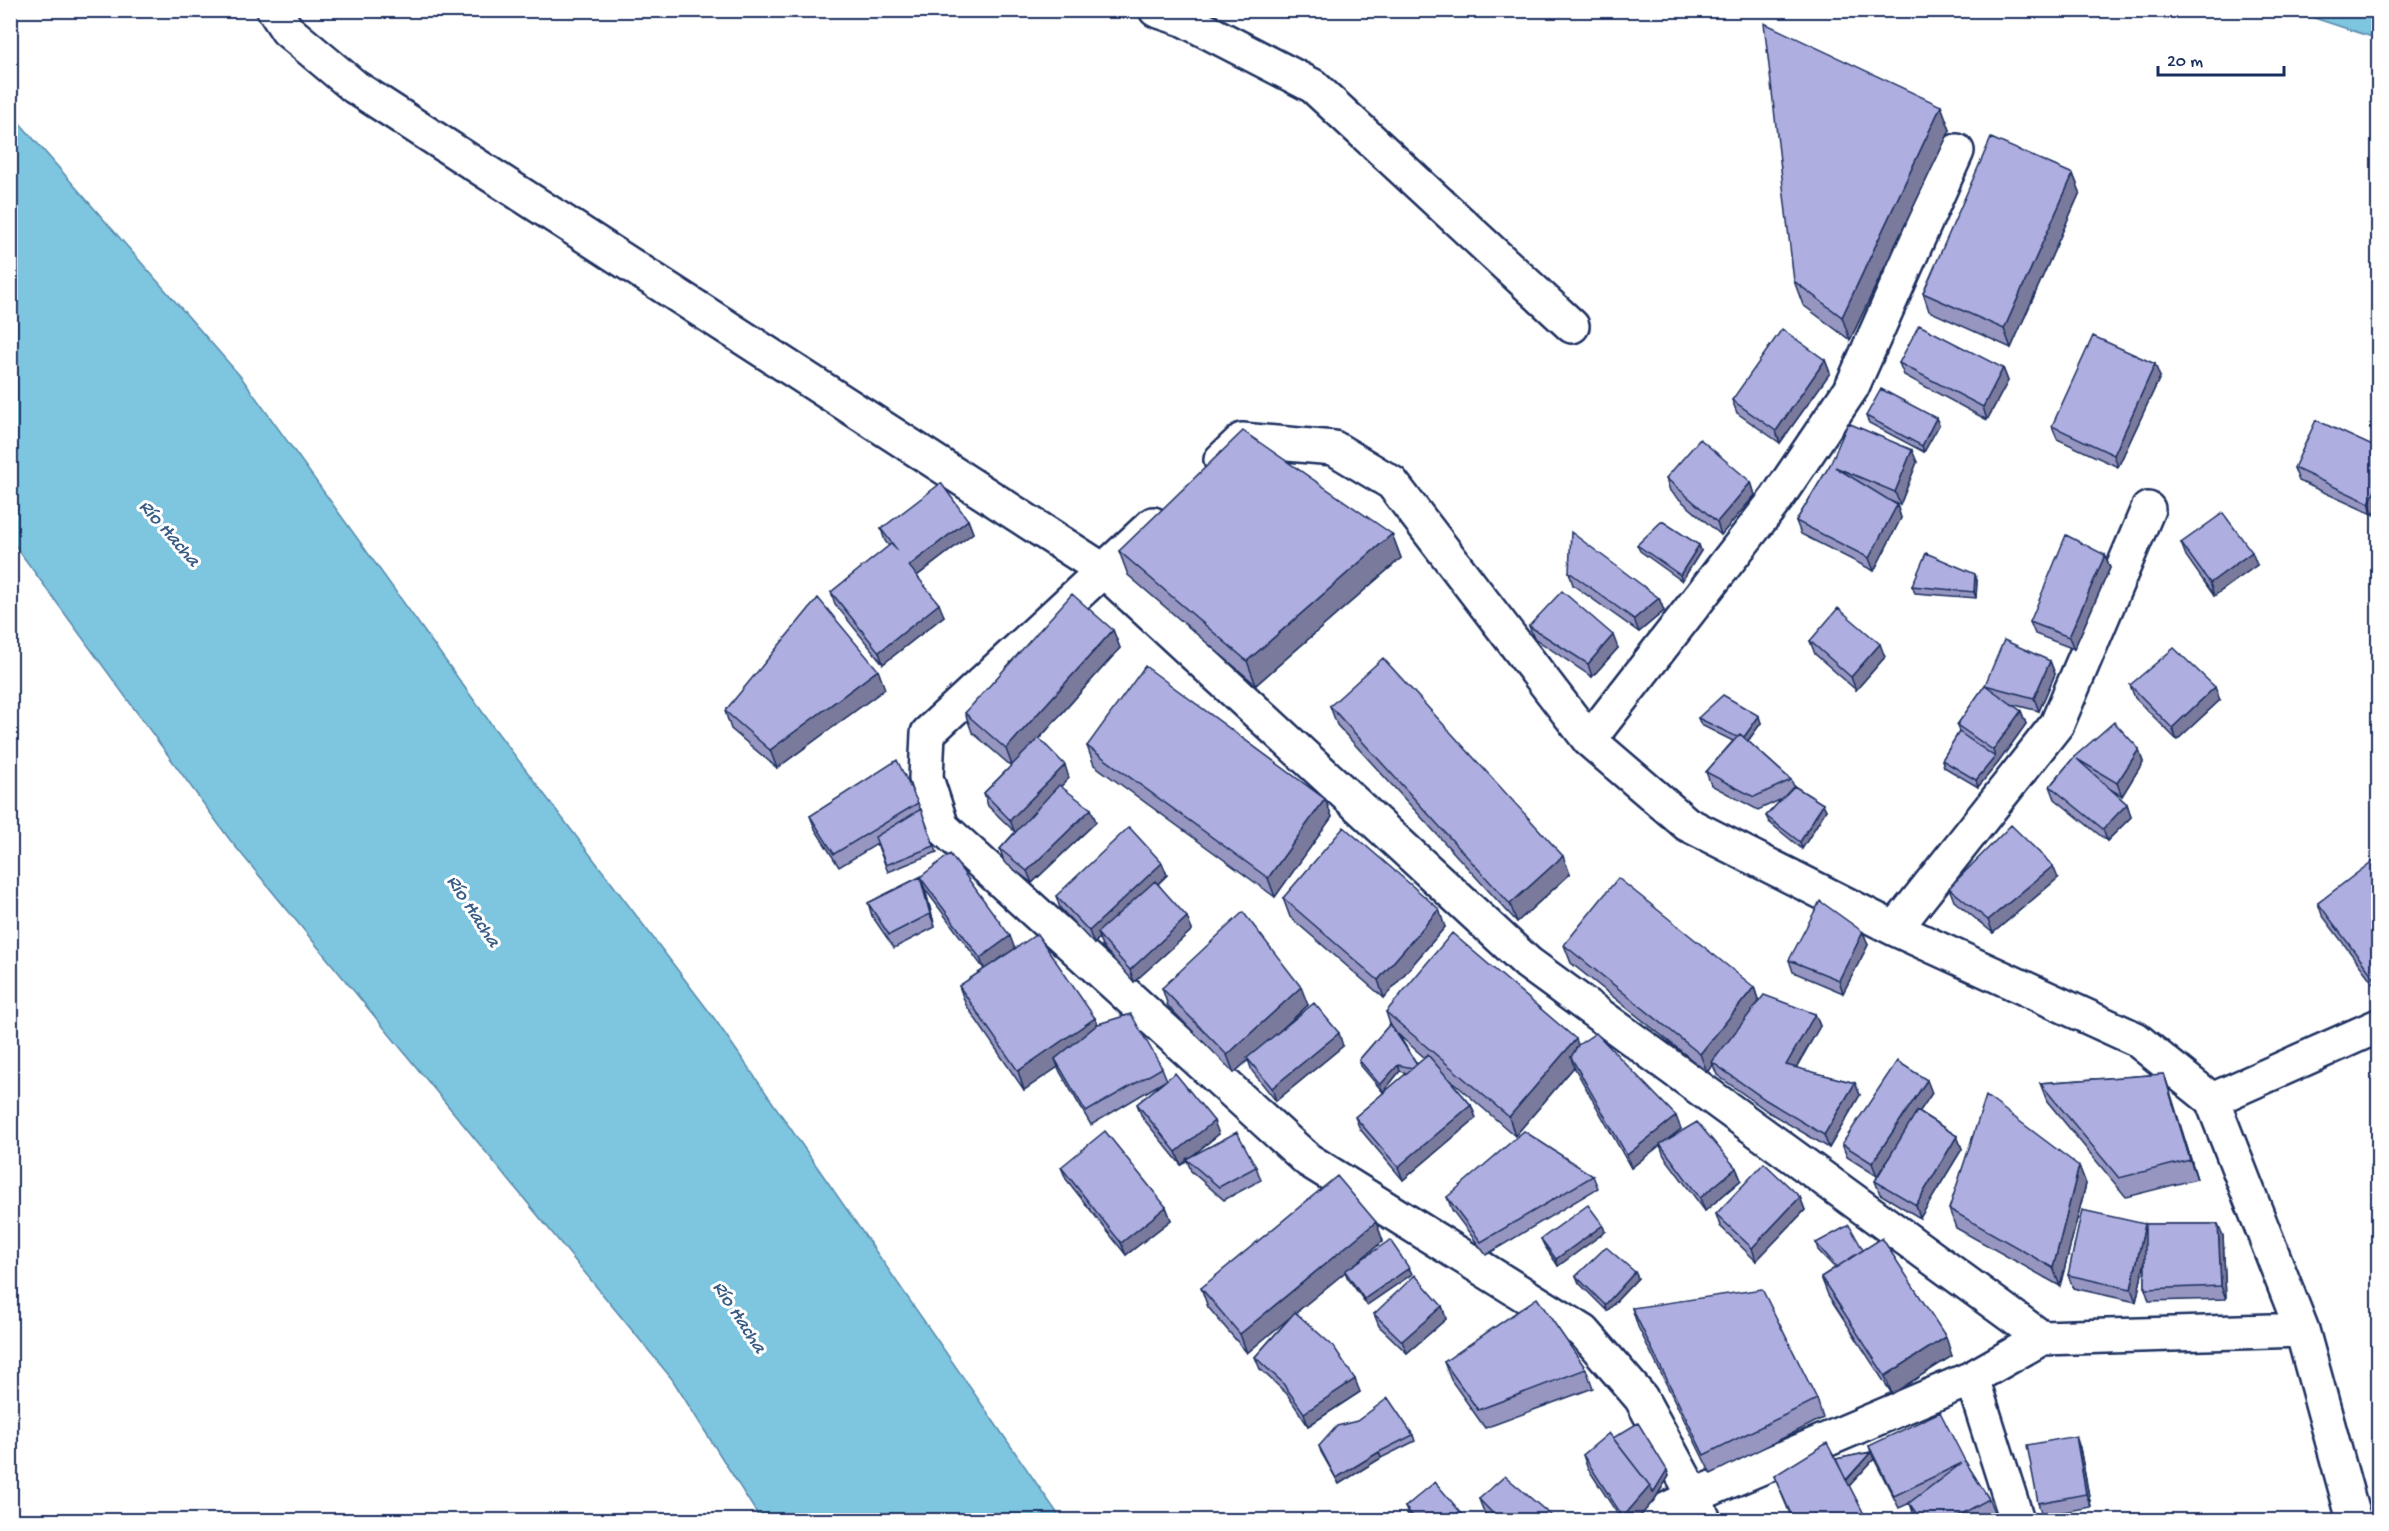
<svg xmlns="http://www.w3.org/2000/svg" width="2389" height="1531" viewBox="0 0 2389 1531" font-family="'Gochi Hand',sans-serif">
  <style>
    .water { fill: #7ec5df; stroke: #5689ab; stroke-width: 1.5 }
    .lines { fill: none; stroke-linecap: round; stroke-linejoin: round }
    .minor-casing { stroke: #1b2f5e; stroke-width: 38 }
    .minor { stroke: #fff; stroke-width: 33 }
    .wall { fill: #9696c1; stroke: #1b2f5e; stroke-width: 1.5; fill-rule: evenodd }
    .shaded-wall { fill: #7a7a9d; stroke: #1b2f5e; stroke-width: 1.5 }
    .building { fill: #aeafe0; stroke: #1b2f5e; stroke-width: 1.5 }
    .labels { text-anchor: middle; stroke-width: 6; stroke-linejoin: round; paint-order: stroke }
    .water-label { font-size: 20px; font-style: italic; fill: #395c85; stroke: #fff }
  </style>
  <rect width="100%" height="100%" fill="#fff"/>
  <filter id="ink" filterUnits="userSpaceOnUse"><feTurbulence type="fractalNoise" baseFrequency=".0167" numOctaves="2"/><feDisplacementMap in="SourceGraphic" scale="12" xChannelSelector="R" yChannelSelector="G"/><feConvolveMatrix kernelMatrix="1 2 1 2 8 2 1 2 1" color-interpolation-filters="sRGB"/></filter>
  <g filter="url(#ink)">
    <path class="water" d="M2293,11H2378V39Z
      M11,113L241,377L494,728L714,1018L1062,1520H761L672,1379L230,840L11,540Z"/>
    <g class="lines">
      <g class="minor-casing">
        <path id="minor" d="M274,10L287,30L355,87L1103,570L1528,963L2042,1338
          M1156,10L1183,19L1313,86L1572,326
          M1221,460L1242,440L1334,448L1392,483L1589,740L1687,824L1895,929L2136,1039L2212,1100L2302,1330L2354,1520
          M1153,524L928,733L926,778L942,827L1308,1160L1584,1332L1641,1398L1694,1496L1704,1520
          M1589,740L1777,498L1852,387L1957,151
          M1895,929L2057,724L2148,509
          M2212,1100L2378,1026
          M1972,1378L2017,1520
          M1646,1520L1694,1496L1972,1378L2042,1338L2302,1330"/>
      </g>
      <use href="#minor" class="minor"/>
    </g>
    <path class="wall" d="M1941,106L1950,130L1850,340L1803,305L1794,281Z
      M2073,174L2080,192L2011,348L1929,311L1923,293Z
      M1825,360L1830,373L1780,443L1737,413L1732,400Z
      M1899,363L2003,368L2008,381L1987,420L1904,375Z
      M2160,377L2118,467L2057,439L2052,426Z
      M1866,416L1936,418L1939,425L1924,452L1869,423Z
      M2379,449V505L2374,515L2299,481L2294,468Z
      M1917,462L1900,505L1890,501L1897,505L1901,518L1874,571L1801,534L1796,521L1830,465Z
      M1666,478L1751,482L1755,495L1721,535L1670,491Z
      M968,520L973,533L917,576L944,616L883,664L835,604L831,592L889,546L885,541L881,529Z
      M1392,534L1401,558L1256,685L1128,575L1119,551Z
      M2181,543L2257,565L2214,596L2186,556Z
      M1637,545H1699L1701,551L1682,581L1640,551Z
      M2105,555L2110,568L2074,649L2035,634L2030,622Z
      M1569,572L1659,598L1664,611L1639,632L1573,585Z
      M1977,580L1976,598L1915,593L1912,586Z
      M1529,626L1618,648L1592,677L1534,638Z
      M1113,630L1120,648L1039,739L1069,778L1060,787L1091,809L1096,822L1032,883L1004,862L1000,849L1015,832L988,806L984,793L1011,766L972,732L965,713Z
      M1810,641L1885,657L1856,690L1815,654Z
      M2050,661L2055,674L2039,711L2011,704L2021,711L2026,724L1998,763L1978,787L1944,767L1942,760L1959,732L1957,725L1985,685Z
      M2130,685L2220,700L2177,740L2135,698Z
      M885,689L777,768L731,729L725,711Z
      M1330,706L1570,874L1517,922L1337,725Z
      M1698,718L1761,723L1748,741L1791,780L1794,786L1823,804L1826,810L1802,849L1769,822L1766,816L1782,799L1758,810L1711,785L1706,772L1733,741L1701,725Z
      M1087,746L1325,799L1332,817L1275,897L1094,765Z
      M2074,757L2143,762L2122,796L2110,789L2127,804L2131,817L2107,841L2055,799L2050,786Z
      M918,803L937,852L888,872L877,844L839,867L815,829L810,816Z
      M1162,863L1167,875L1158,884L1192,930L1134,982L1102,946L1099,938L1094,944L1060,908L1056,896Z
      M2379,866V991L2322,915L2318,903Z
      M920,877L1015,948L1095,1018L1098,1024L1162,1068L1167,1080L1219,1134L1192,1155L1256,1167L1261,1180L1224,1200L1191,1171L1187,1160L1181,1165L1142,1117L1137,1104L1165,1081L1091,1125L1060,1072L1058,1067L1024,1090L966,1005L959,986L984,969L925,889L935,927L894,948L872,916L868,903Z
      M2058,878L1993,933L1954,901L1949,888Z
      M1283,898L1445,927L1384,998L1290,917Z
      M1863,932L1868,945L1843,993L1793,972L1789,960Z
      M1564,945L1754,987L1759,1002L1815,1014L1820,1026L1796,1068L1855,1083L1860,1095L1829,1148L1770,1113L1717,1075L1713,1065L1707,1072L1571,963Z
      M1162,988L1308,1005L1272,1038L1343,1046L1276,1101L1252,1071L1248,1060L1234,1073L1168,1006Z
      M1386,1012L1578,1045L1681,1129L1668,1139L1736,1168L1741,1180L1705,1211L1664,1156L1660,1145L1631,1168L1574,1067L1515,1136L1446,1076L1471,1105L1476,1118L1403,1180L1360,1129L1355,1117L1407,1073L1400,1071L1383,1092L1361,1066L1359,1060L1390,1024ZM1398,1034L1402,1038L1425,1058L1417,1064Z
      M2164,1074L2170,1092L2197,1179L2126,1197L2047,1101L2040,1083Z
      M1932,1093L1919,1112L1957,1136L1962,1149L1920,1218L1880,1194L1875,1181L1889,1157L1877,1176L1847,1157L1842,1144Z
      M2079,1166L2086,1184L2060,1286L1956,1228L1949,1209Z
      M1061,1167L1166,1207L1171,1220L1126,1255L1066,1179Z
      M1593,1176L1598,1188L1486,1255L1452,1210L1447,1197Z
      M1800,1197L1805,1210L1756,1261L1720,1226L1716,1214Z
      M1376,1222L1383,1241L1349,1269L1409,1268L1412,1274L1367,1305L1347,1277L1345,1271L1296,1312L1360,1392L1308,1426L1287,1394L1260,1369L1255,1357L1294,1313L1247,1353L1208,1307L1201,1288Z
      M2145,1224H2218L2223,1236L2226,1299L2149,1301L2145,1289V1259L2136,1302L2073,1288L2068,1275Z
      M1605,1232L1558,1266L1544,1245L1541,1239Z
      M1816,1243L1952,1356L1892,1394L1828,1295L1821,1277L1835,1268L1818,1250Z
      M1635,1272L1638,1278L1607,1311L1579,1283L1576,1276Z
      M1442,1306L1446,1319L1407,1353L1379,1326L1374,1314Z
      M1632,1308L1817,1399L1823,1418L1711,1474L1638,1327Z
      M1444,1362L1586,1369L1593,1388L1485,1428L1451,1380Z
      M1413,1435L1415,1441L1381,1458L1339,1484L1321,1452L1319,1446Z
      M1613,1438L1669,1476L1655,1499L1636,1521H1622L1587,1467L1583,1455Z
      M1869,1446L1965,1461L1989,1499L1994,1512L1977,1521H1918L1914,1516L1910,1503L1899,1508L1874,1459L1849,1486L1867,1521H1793L1774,1476L1836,1459L1871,1452Z
      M2080,1448L2091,1507L2042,1516L2038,1503Z
      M1479,1499L1553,1517L1554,1521H1492L1484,1512Z
      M1405,1507L1468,1521H1411Z"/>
    <path class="shaded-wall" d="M1941,106L1950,130L1850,340L1842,317Z
      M2073,174L2080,192L2011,348L2004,329Z
      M1825,360L1830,373L1780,443L1776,431Z
      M2155,364L2160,377L2118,467L2114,455Z
      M2003,368L2008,381L1987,420L1983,407Z
      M1936,418L1939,425L1924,452L1922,446Z
      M1912,450L1917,462L1900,505L1895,492Z
      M1751,482L1755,495L1721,535L1717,522Z
      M2379,482V505L2374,515L2369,503Z
      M1897,505L1901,518L1874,571L1869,558Z
      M968,520L973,533L914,578L909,566Z
      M1392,534L1401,558L1256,685L1247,661Z
      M1699,545L1701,551L1682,581L1680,575Z
      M2252,552L2257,565L2214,596L2210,583Z
      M2105,555L2110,568L2074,649L2069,637Z
      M1975,574L1977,580L1976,598L1974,592Z
      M1659,598L1664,611L1639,632L1634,619Z
      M939,604L944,616L883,664L879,652Z
      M1113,630L1120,648L1013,768L1006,749Z
      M1613,635L1618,648L1592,677L1588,664Z
      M1880,644L1885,657L1856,690L1851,677Z
      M2050,661L2055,674L2039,711L2034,698Z
      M878,670L885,689L777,768L770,750Z
      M2215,687L2220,700L2177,740L2172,728Z
      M2021,711L2026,724L1998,763L1978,787L1976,780L1995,757L1993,750Z
      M1759,716L1761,723L1744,746L1742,740Z
      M2139,749L2143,762L2122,796L2117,783Z
      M1065,765L1069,778L1015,833L1010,820Z
      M1325,799L1332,817L1275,897L1268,878Z
      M1823,804L1826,810L1802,849L1800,842Z
      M2127,804L2131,817L2107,841L2103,829Z
      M1091,809L1096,822L1032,883L1027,871Z
      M1563,856L1570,874L1517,922L1510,904Z
      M1162,863L1167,875L1101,937L1097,933L1099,938L1094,944L1089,931Z
      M2053,866L2058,878L1993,933L1988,920Z
      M920,877L925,889L935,927L930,914Z
      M1439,909L1445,927L1384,998L1378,980Z
      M1187,917L1192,930L1134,982L1130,970Z
      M1863,932L1868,945L1843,993L1839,980Z
      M1010,936L1015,949L985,971L980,958Z
      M1301,987L1308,1005L1234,1073L1227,1055Z
      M1754,987L1760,1006L1712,1062L1713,1065L1707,1072L1700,1054Z
      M1815,1014L1820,1026L1790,1078L1786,1065Z
      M1095,1018L1102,1037L1055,1059L1058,1067L1024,1090L1018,1071Z
      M1339,1033L1343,1046L1276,1101L1272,1088Z
      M1576,1039L1582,1057H1571L1574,1067L1515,1136L1509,1117Z
      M1398,1065L1400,1071L1383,1092L1380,1085Z
      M2164,1074L2170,1092L2197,1179L2190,1160Z
      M1927,1080L1932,1093L1877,1176L1872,1163Z
      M1855,1083L1860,1095L1829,1148L1824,1135Z
      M1471,1105L1476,1118L1403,1180L1398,1167Z
      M1676,1116L1681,1129L1631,1168L1627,1155Z
      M1214,1121L1219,1134L1181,1165L1176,1152Z
      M1957,1136L1962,1149L1920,1218L1916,1205Z
      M2079,1166L2086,1184L2060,1286L2053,1268Z
      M1736,1168L1741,1180L1705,1211L1700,1198Z
      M1800,1197L1805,1210L1756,1261L1752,1248Z
      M1166,1207L1171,1220L1126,1255L1121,1243Z
      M1376,1222L1383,1241L1247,1353L1240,1334Z
      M2145,1224L2150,1237L2136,1302L2131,1289Z
      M2218,1224L2223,1236L2226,1299L2221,1286Z
      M1603,1225L1605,1232L1558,1266L1556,1259Z
      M1409,1268L1412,1274L1367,1305L1364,1299Z
      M1635,1272L1638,1278L1607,1311L1605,1305Z
      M1442,1306L1446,1319L1407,1353L1402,1341Z
      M1946,1337L1952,1356L1892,1394L1885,1376Z
      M1355,1379L1360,1392L1308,1426L1304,1413Z
      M2076,1436L2080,1448L2091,1507L2086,1494Z
      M1379,1452L1381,1458L1339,1484L1336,1478Z
      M1871,1452L1874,1459L1848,1487L1846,1481Z
      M1667,1470L1669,1476L1655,1499L1636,1521H1624L1623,1517L1650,1486Z"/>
    <path class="building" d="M1764,23L1941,106L1842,317L1794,281Z
      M1991,138L2073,174L2004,329L1923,293Z
      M1919,325L2003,368L1983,407L1899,363Z
      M1782,329L1825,360L1776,431L1732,400Z
      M2093,336L2155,364L2114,455L2052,426Z
      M1881,389L1936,418L1922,446L1866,416Z
      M2316,420L2379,449V482L2369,503L2294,468Z
      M1848,423L1912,450L1895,492L1835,467L1897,505L1869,558L1796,521L1830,465Z
      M1243,431L1392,534L1247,661L1119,551Z
      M1700,439L1751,482L1717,522L1666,478Z
      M941,483L968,520L909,566L939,604L879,652L831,592L891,544L898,551L881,529Z
      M2223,513L2252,552L2210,583L2181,543Z
      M1662,521L1699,545L1680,575L1637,545Z
      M1571,532L1659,598L1634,619L1569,572Z
      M2066,535L2105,555L2069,637L2030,622Z
      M1926,553L1975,574L1974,592L1912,586Z
      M1562,591L1613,635L1588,664L1529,626Z
      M1072,594L1113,630L1006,749L965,713Z
      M818,598L878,670L770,750L725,711Z
      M1838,608L1880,644L1851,677L1810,641Z
      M2004,640L2050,661L2034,698L1985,685L2021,711L1993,750L1957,725L1985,685Z
      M2174,648L2215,687L2172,728L2130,685Z
      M1383,658L1563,856L1510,904L1330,706Z
      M1145,666L1325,799L1268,878L1087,746Z
      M1723,695L1759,716L1744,737L1740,734L1737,737L1698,718Z
      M2114,722L2139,749L2117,783L2077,759L2127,804L2103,829L2050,786L2074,757Z
      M1959,732L1995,757L1976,780L1942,760Z
      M1740,734L1791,780L1754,797L1706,772Z
      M1039,738L1065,765L1010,820L984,793Z
      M897,760L918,803L834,854L810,816Z
      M1059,785L1091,809L1027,871L1000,849Z
      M1794,786L1823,804L1800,842L1766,816Z
      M921,809L934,846L886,865L875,837Z
      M2011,825L2053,866L1988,920L1949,888Z
      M1129,827L1162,863L1089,931L1056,896Z
      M1344,827L1439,909L1378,980L1283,898Z
      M950,854L1010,936L980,958L920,877L930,914L889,935L868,903L920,877Z
      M2374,860L2379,866L2378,983L2318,903Z
      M1618,878L1754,987L1700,1054L1564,945Z
      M1155,881L1187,917L1130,970L1097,933Z
      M1820,901L1863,932L1839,980L1789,960Z
      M1243,912L1301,987L1227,1055L1162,988Z
      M1452,933L1576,1039L1509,1117L1386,1012Z
      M1037,934L1095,1018L1018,1071L959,986Z
      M1764,995L1815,1014L1786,1065L1855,1083L1824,1135L1766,1100L1712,1062Z
      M1314,1003L1339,1033L1272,1088L1247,1058Z
      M1131,1014L1162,1068L1086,1112L1055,1059L1098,1024Z
      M1390,1024L1417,1064L1413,1068L1398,1065L1380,1085L1359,1060Z
      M1596,1033L1676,1116L1627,1155L1571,1057L1578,1045Z
      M1428,1055L1471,1105L1398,1167L1355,1117Z
      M1897,1061L1927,1080L1872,1163L1842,1144Z
      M1175,1073L1214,1121L1176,1152L1137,1104Z
      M2164,1074L2190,1160L2119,1178L2040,1083Z
      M1986,1096L2079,1166L2053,1268L1949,1209Z
      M1917,1111L1957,1136L1916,1205L1875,1181Z
      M1697,1122L1736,1168L1700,1198L1660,1144Z
      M1105,1131L1166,1207L1121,1243L1061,1167Z
      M1524,1131L1593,1176L1481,1242L1447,1197Z
      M1237,1132L1256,1167L1219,1187L1186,1159Z
      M1764,1163L1800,1197L1752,1248L1716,1214Z
      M1337,1176L1376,1222L1240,1334L1201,1288Z
      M1588,1205L1603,1225L1556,1259L1541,1239Z
      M2082,1210L2145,1224L2131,1289L2068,1275Z
      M2145,1224H2218L2221,1286L2145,1289Z
      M1849,1225L1863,1250L1837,1267L1816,1243Z
      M1882,1238L1946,1337L1885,1376L1821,1277Z
      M1390,1240L1409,1268L1364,1299L1345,1271Z
      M1606,1247L1635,1272L1605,1305L1576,1276Z
      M1415,1275L1442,1306L1402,1341L1374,1314Z
      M1762,1289L1817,1399L1704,1455L1632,1308Z
      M1537,1298L1586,1369L1478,1410L1444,1362Z
      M1295,1312L1334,1347L1355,1379L1304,1413L1282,1382L1255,1357Z
      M1388,1398L1413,1435L1379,1452L1336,1478L1319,1446L1337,1426L1357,1421Z
      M1940,1412L1965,1461L1989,1499L1949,1521H1922L1909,1503L1962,1463L1894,1496L1869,1446Z
      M1638,1423L1667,1470L1653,1493L1650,1486L1613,1438Z
      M1609,1433L1650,1486L1623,1517L1583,1455Z
      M2076,1436L2086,1494L2038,1503L2027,1445Z
      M1827,1443L1866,1518L1860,1521H1794L1774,1476Z
      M1871,1452L1846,1480L1836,1459Z
      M1505,1476L1553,1517L1550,1521H1500L1479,1499Z
      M1435,1482L1468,1521H1417L1405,1507Z
      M1991,1514L1993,1521H1978Z"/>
  </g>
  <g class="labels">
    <g class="water-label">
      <text transform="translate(171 532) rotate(49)" y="7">Río Hacha</text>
      <text transform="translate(475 910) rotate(57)" y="7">Río Hacha</text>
      <text transform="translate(741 1316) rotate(57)" y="7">Río Hacha</text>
    </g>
  </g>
  <rect width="2389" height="1531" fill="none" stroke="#fff" stroke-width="36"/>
  <rect x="18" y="18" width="2353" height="1495" fill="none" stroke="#1b2f5e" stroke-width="2" filter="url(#ink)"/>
  <path d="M2158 66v9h126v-9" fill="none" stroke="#1b2f5e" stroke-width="3"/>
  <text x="2167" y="66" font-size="18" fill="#1b2f5e" stroke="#ffffff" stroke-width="4.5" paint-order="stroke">20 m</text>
</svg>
